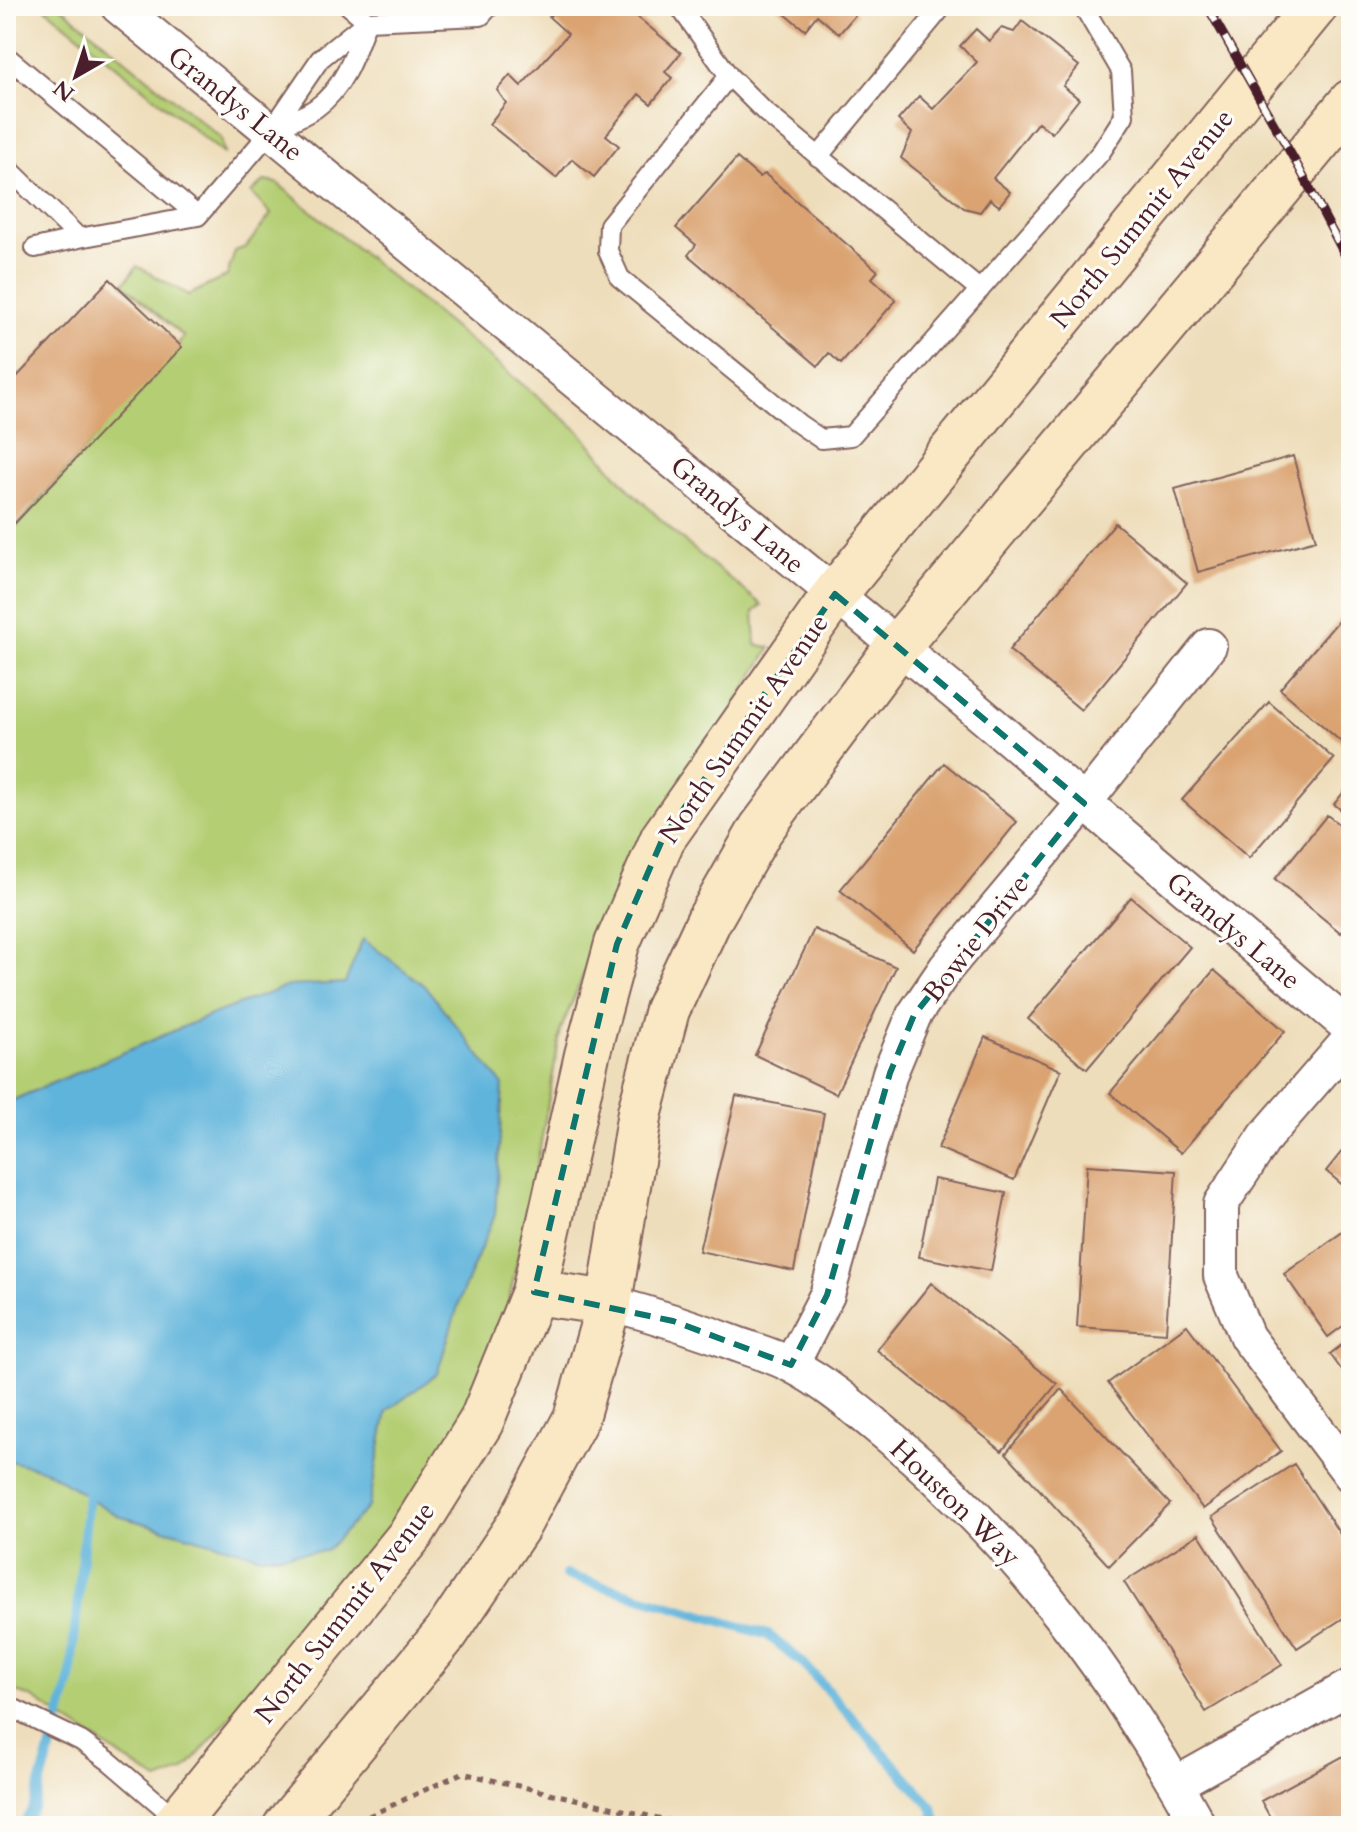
<svg xmlns="http://www.w3.org/2000/svg" width="1357" height="1832" viewBox="0 0 1357 1832" font-family="Cardo,serif">
  <style>
    .green { fill: #b4ce73; stroke: #7f764f; stroke-width: 2 }
    .water { fill: #5eb4db; stroke: #546a83; stroke-width: 2 }
    .lines { fill: none; stroke-linecap: round; stroke-linejoin: round }
    .stream { stroke: #5eb4db; stroke-width: 10 }
    .building { fill: #daa371 }
    .lane-casing { stroke: #83625d; stroke-width: 22 }
    .street-casing { stroke: #83625d; stroke-width: 38 }
    .secondary-casing { stroke: #83625d; stroke-width: 48 }
    .path { stroke: #83625d; stroke-width: 5; stroke-dasharray: 6 6; stroke-linecap: butt }
    .lane { stroke: #fff; stroke-width: 18 }
    .street { stroke: #fff; stroke-width: 34 }
    .secondary { stroke: #fae7c3; stroke-width: 44 }
    .rail-casing { stroke: #4a1f2b; stroke-width: 9 }
    .rail { stroke: #fdfcf7; stroke-width: 6; stroke-dasharray: 18; stroke-linecap: butt }
    .marked { fill: none; stroke: #0f766e; stroke-width: 6; stroke-dasharray: 16 10; stroke-linejoin: round }
    .labels { text-anchor: middle; stroke-width: 6; stroke-linejoin: round; paint-order: stroke }
    .street-label { font-size: 28px; fill: #4a1f2b; stroke: #fdfcf7 }
  </style>
  <rect width="100%" height="100%" fill="#fdfcf7"/>
  <filter id="ink" filterUnits="userSpaceOnUse"><feTurbulence type="fractalNoise" baseFrequency=".0125" numOctaves="2"/><feDisplacementMap in="SourceGraphic" scale="16" xChannelSelector="R" yChannelSelector="G"/><feConvolveMatrix kernelMatrix="1 2 1 2 8 2 1 2 1" color-interpolation-filters="sRGB"/></filter>
  <filter id="wash" filterUnits="userSpaceOnUse"><feTurbulence type="fractalNoise" baseFrequency=".006" numOctaves="4" result="noise"/><feDisplacementMap in="SourceGraphic" scale="32" xChannelSelector="R" yChannelSelector="G"/><feGaussianBlur stdDeviation="1.8" result="paint"/><feColorMatrix in="noise" values="0 0 0 0 0 0 0 0 0 0 0 0 0 0 0 0 0 1.4 0 .05"/><feComposite in="paint" operator="in"/></filter>
  <g filter="url(#wash)">
    <rect width="100%" height="100%" fill="#eeddba"/>
    <path class="green" d="M43,6H60L221,138L224,154Z
      M264,181L277,183L578,430L628,488L679,537L762,605L754,612L756,645L771,647L618,892L561,1029L534,1182L506,1314L464,1416L366,1574L287,1651L184,1771L158,1781L33,1698L6,1688V538L184,337L123,284L137,266L189,295L227,276L235,251L246,247L271,214L251,193Z"/>
    <path class="water" d="M363,939L425,986L503,1085L495,1215L462,1293L437,1374L387,1411L369,1506L326,1551L261,1556L118,1516L45,1470L6,1460V1103L213,1014L288,986L345,983Z"/>
    <g class="lines">
      <path class="stream" d="M566,1575L768,1635L803,1663L932,1807L939,1826
        M23,1826L34,1806L70,1681L89,1485"/>
    </g>
    <g id="blocks">
      <path class="building" d="M558,6H624L681,53L665,72L672,78L651,104L639,94L606,135L619,146L594,177L572,159L556,178L489,124L506,103L497,90L510,75L521,86L568,34L549,17Z
        M775,6H851L856,14L839,34L817,15L805,30Z
        M1022,21L1079,66L1063,86L1079,99L1052,133L1038,122L993,178L1010,192L999,206L990,199L980,212L964,208L901,158L912,133L898,120L919,96L933,109L977,62L960,46L976,29L989,41L1001,28L1014,32Z
        M737,158L759,177L765,174L878,271L872,278L896,300L841,364L829,353L818,366L688,255L696,245L676,228Z
        M110,279L182,347L15,523L6,515V378L11,383Z
        M1293,456L1316,540L1198,572L1175,489Z
        M1115,523L1187,583L1081,710L1009,650Z
        M1351,606V740L1346,746L1280,689Z
        M1269,702L1334,759L1249,858L1182,800Z
        M944,763L1017,822L913,950L840,890Z
        M1351,783V818L1334,804Z
        M1327,815L1351,834V920L1341,933L1275,879Z
        M1131,897L1190,947L1087,1069L1028,1019Z
        M814,929L896,967L836,1094L755,1055Z
        M1214,970L1285,1031L1181,1153L1110,1093Z
        M985,1037L1061,1070L1014,1180L938,1148Z
        M736,1096L824,1113L794,1271L699,1251Z
        M1351,1140V1192L1326,1171Z
        M1087,1165L1176,1171L1166,1333L1077,1327Z
        M934,1179L1006,1193L991,1271L919,1257Z
        M1344,1231L1351,1241V1320L1328,1337L1284,1274Z
        M931,1283L1057,1384L1002,1451L877,1350Z
        M1187,1325L1281,1451L1203,1509L1108,1383Z
        M1351,1338V1383L1330,1354Z
        M1061,1389L1170,1504L1109,1566L1006,1453Z
        M1294,1464L1351,1551V1613L1297,1648L1212,1517Z
        M1199,1534L1282,1665L1206,1712L1124,1582Z
        M1351,1752V1826H1275L1261,1801Z"/>
    </g>
  </g>
  <g filter="url(#ink)">
    <use href="#blocks" fill-opacity="0" stroke="#83625d" stroke-width="2"/>
    <g class="lines">
      <g class="lane-casing">
        <path id="lane" d="M349,6L367,21
          M679,6L729,76L765,112L980,290
          M6,56L198,216
          M729,76L609,225L608,251L620,278L799,424L821,439L851,436L1101,152L1124,116L1121,71L1083,6
          M271,130C286,123 303,117 316,108C344,88 355,54 366,23
          M818,157L943,6
          M6,166L79,238L198,216L271,131L320,59L367,21L481,16L490,6
          M35,248L79,238
          M6,1705L81,1741L109,1761L178,1820"/>
      </g>
      <g class="street-casing">
        <path id="street" d="M118,6L964,700L1351,1029
          M1351,1038L1266,1136L1221,1204V1276L1247,1337L1351,1475
          M609,1303C654,1315 698,1329 742,1346C759,1352 777,1357 793,1366C829,1385 859,1412 891,1438C1019,1545 1118,1680 1199,1826
          M791,1365L827,1295L890,1073L914,1015L946,968L1084,803L1209,646
          M1176,1784L1351,1686"/>
      </g>
      <g class="secondary-casing">
        <path id="secondary" d="M534,1292L609,1303
          M174,1826L411,1534L481,1422L534,1292L587,1055L617,944L663,838L835,594L1315,6
          M286,1826L446,1633L518,1526L576,1418L609,1303L640,1112L667,1010L709,920L761,829L898,646L1351,102"/>
      </g>
      <path class="path" d="M347,1826L462,1773L671,1821L679,1826"/>
      <use href="#lane" class="lane"/>
      <use href="#street" class="street"/>
      <use href="#secondary" class="secondary"/>
      <g class="rail-casing">
        <path id="rail" d="M1207,6L1299,168L1351,267"/>
      </g>
      <use href="#rail" class="rail"/>
    </g>
  </g>
  <path class="marked" d="M835,594L1084,803L914,1015L890,1073L827,1295L791,1365L673,1321L534,1292L617,944L663,838Z"/>
  <g class="labels">
    <g class="street-label">
      <text transform="translate(236 103) rotate(39)" y="10">Grandys Lane</text>
      <text transform="translate(1141 218) rotate(-51)" y="10">North Summit Avenue</text>
      <text transform="translate(738 514) rotate(40)" y="10">Grandys Lane</text>
      <text transform="translate(743 728) rotate(-55)" y="10">North Summit Avenue</text>
      <text transform="translate(1234 930) rotate(40)" y="10">Grandys Lane</text>
      <text transform="translate(975 938) rotate(-52)" y="10">Bowie Drive</text>
      <text transform="translate(956 1502) rotate(44)" y="10">Houston Way</text>
      <text transform="translate(344 1612) rotate(-52)" y="10">North Summit Avenue</text>
    </g>
  </g>
  <rect width="1357" height="1832" fill="none" stroke="#fdfcf7" stroke-width="32"/>
  <g transform="translate(76 76) rotate(219)" stroke="#fdfcf7" stroke-width="6" paint-order="stroke">
  <path d="M0-6L14 30L0 20L-14 30Z" fill="#4a1f2b"/>
  <text y="-12" font-size="22" font-weight="bold" text-anchor="middle" fill="#4a1f2b">N</text>
  </g>
</svg>
